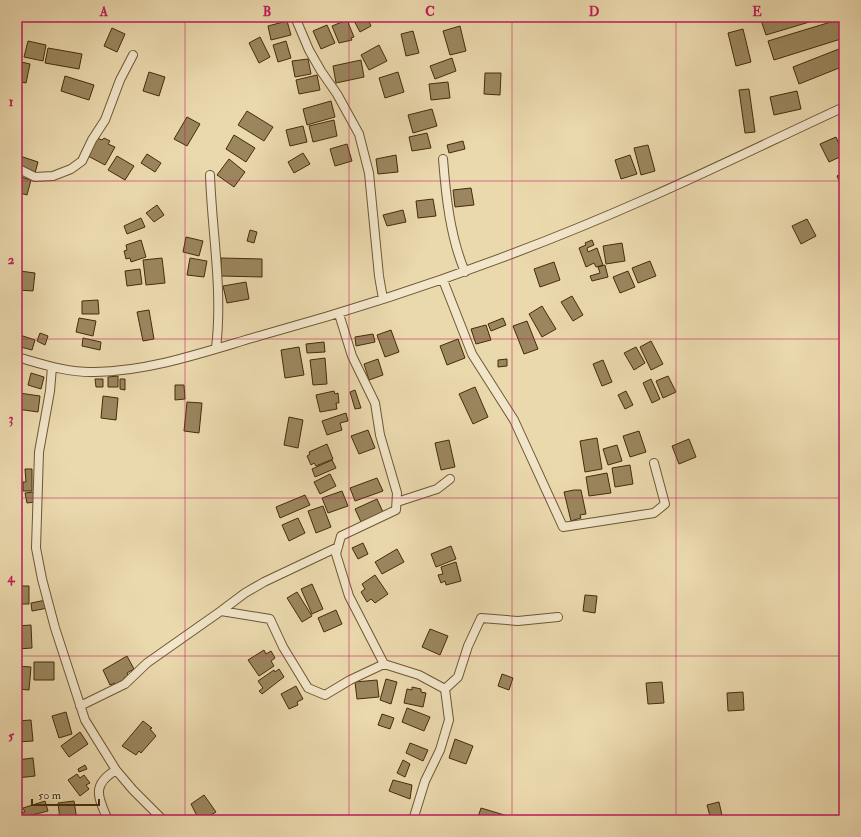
<svg xmlns="http://www.w3.org/2000/svg" width="861" height="837" viewBox="0 0 861 837" font-family="'IM FELL Double Pica',serif">
  <style>
    .building { fill: #9b865f; stroke: #442c09 }
    .lines { fill: none; stroke-linecap: round; stroke-linejoin: round }
    .minor-casing { stroke: #6e5732; stroke-width: 10 }
    .minor { stroke: #f2e6ca; stroke-width: 8 }
    .grid { fill: none; stroke: #c2185b; stroke-width: 1; stroke-opacity: 0.55 }
    .neatline { fill: none; stroke: #c2185b; stroke-width: 1.5 }
    .grid-label { font-size: 13px; text-anchor: middle; font-weight: bold; fill: #c2185b }
  </style>
  <rect width="100%" height="100%" fill="#ebd9ae"/>
  <filter id="stains"><feTurbulence type="fractalNoise" baseFrequency=".005" numOctaves="4"/><feColorMatrix values="0 0 0 0 .2 0 0 0 0 .09 0 0 0 0 .02 0 0 0 .5 -.17"/></filter>
  <radialGradient id="worn" r=".72"><stop offset=".6" stop-color="#630" stop-opacity="0"/><stop offset="1" stop-color="#630" stop-opacity=".3"/></radialGradient>
  <path class="building" d="M352,17H367L371,26L360,32Z
    M760,17H826L766,35Z
    M844,18V38L774,60L768,41Z
    M347,20L354,37L351,38L352,40L339,43L332,26Z
    M287,21L291,35L271,40L268,26Z
    M327,25L335,43L321,49L313,31Z
    M460,26L466,51L450,55L443,31Z
    M112,28L125,34L117,52L104,46Z
    M743,29L751,62L736,66L728,33Z
    M413,31L419,53L406,56L401,34Z
    M260,37L270,57L259,63L249,43Z
    M28,41L46,45L43,61L24,57Z
    M286,41L291,58L278,62L273,45Z
    M379,45L387,61L369,70L361,55Z
    M844,47V66L799,84L793,67Z
    M48,48L82,54L79,69L45,63Z
    M452,58L456,71L435,79L430,66Z
    M308,59L311,74L295,77L292,61Z
    M361,60L364,77L336,83L333,66Z
    M17,61L30,64L26,83L17,81Z
    M149,72L165,77L159,96L143,91Z
    M398,72L404,92L385,98L379,78Z
    M485,73H501L500,95L484,94Z
    M317,75L320,90L299,94L296,80Z
    M65,76L94,85L89,100L61,91Z
    M448,82L450,98L431,100L429,84Z
    M749,89L755,132L745,133L739,90Z
    M797,91L801,109L774,115L770,97Z
    M331,101L335,117L307,125L303,109Z
    M432,109L437,126L413,133L408,115Z
    M247,111L273,127L264,141L238,125Z
    M187,117L200,124L187,146L174,139Z
    M334,120L337,136L313,142L309,126Z
    M303,126L307,142L290,146L286,130Z
    M427,133L431,148L412,151L409,137Z
    M234,135L255,148L246,162L226,149Z
    M836,137L844,155L829,162L820,144Z
    M97,138L102,140L104,138L110,141L108,144L115,147L105,165L88,156Z
    M463,141L465,149L449,153L447,145Z
    M347,144L352,161L335,166L330,149Z
    M648,145L655,171L641,175L634,148Z
    M303,153L310,164L294,173L288,162Z
    M147,154L161,163L155,172L141,163Z
    M17,155L38,162L35,173L17,167Z
    M396,155L398,172L378,174L376,159Z
    M630,155L637,174L621,179L615,160Z
    M117,156L134,166L125,180L108,170Z
    M229,159L245,172L234,187L217,175Z
    M844,172V192L837,176Z
    M17,176L31,180L27,195L17,192Z
    M471,188L474,205L455,207L453,190Z
    M17,193L21,194L18,210H17Z
    M433,199L436,216L418,218L416,201Z
    M157,205L164,215L154,222L146,213Z
    M403,210L406,222L387,226L383,215Z
    M141,218L145,227L127,234L124,226Z
    M807,219L816,236L801,244L792,226Z
    M250,230L257,232L254,243L247,241Z
    M186,237L203,241L199,256L183,252Z
    M141,240L146,257L131,262L130,258L126,259L124,251L127,250L126,245Z
    M592,240L594,245L587,248L588,252L597,248L603,265L596,267L594,263L586,267L579,248L586,245L585,243Z
    M622,243L625,261L606,264L603,246Z
    M162,258L165,283L146,285L143,260Z
    M190,258L207,261L204,277L187,275Z
    M221,258L262,259V277L221,276Z
    M650,261L656,276L638,283L632,268Z
    M554,262L560,280L540,287L534,269Z
    M605,265L608,277L592,281L590,276L600,273L598,267Z
    M140,269L142,284L127,286L125,271Z
    M20,271L35,273L33,291L18,290Z
    M628,271L635,287L620,293L613,277Z
    M246,282L249,299L227,303L223,286Z
    M572,296L583,315L573,321L561,302Z
    M98,300L99,314H82V301Z
    M542,306L556,329L542,337L529,314Z
    M149,310L154,339L143,341L137,312Z
    M79,318L96,321L93,336L76,332Z
    M503,318L506,325L491,331L488,324Z
    M527,321L538,349L524,354L513,326Z
    M486,325L491,340L476,344L471,329Z
    M391,330L399,352L385,357L377,335Z
    M40,333L48,336L45,345L37,341Z
    M17,334L35,340L32,350L17,346Z
    M373,334L375,342L356,346L355,337Z
    M83,338L101,342L100,350L82,346Z
    M458,339L465,358L447,365L440,346Z
    M651,341L663,364L651,370L640,347Z
    M324,342L325,352L307,353L306,344Z
    M299,347L304,375L285,378L281,350Z
    M636,347L645,363L634,370L624,353Z
    M325,358L327,384L313,385L310,360Z
    M378,359L383,375L369,380L364,364Z
    M507,359V366L498,367V360Z
    M603,360L612,382L602,386L593,364Z
    M31,373L44,377L41,389L28,385Z
    M118,376V387H108V377Z
    M668,376L676,392L663,398L656,381Z
    M95,379H103V387H96Z
    M120,379H125V390L120,389Z
    M651,379L660,399L652,403L643,383Z
    M175,385H184L185,399L175,400Z
    M475,387L488,417L473,424L459,394Z
    M355,390L361,408L355,409L350,392Z
    M334,391L335,394L338,393L339,403H336L337,409L320,412L316,395Z
    M626,391L633,405L625,409L618,395Z
    M19,393L40,396L38,412L17,409Z
    M103,396L118,398L116,420L101,418Z
    M187,402L202,403L199,433L184,431Z
    M346,413L348,421L340,423L342,430L327,435L322,421Z
    M289,417L303,420L298,448L284,445Z
    M368,430L375,448L359,454L351,436Z
    M639,431L646,452L630,457L623,436Z
    M597,438L602,469L585,472L580,441Z
    M689,439L696,457L679,464L672,446Z
    M449,440L455,467L441,470L435,443Z
    M327,444L333,459L316,466L314,463L311,465L307,456L310,454L309,452Z
    M617,445L622,461L608,465L603,449Z
    M332,460L336,468L315,477L312,469Z
    M630,465L633,484L615,487L612,468Z
    M25,469H32V491H23V482H26Z
    M607,473L611,493L589,496L586,477Z
    M330,474L336,486L320,494L314,482Z
    M17,478H22L20,502H17Z
    M377,478L383,491L355,501L350,488Z
    M574,490H581L586,514L580,515L581,518L571,521L564,492Z
    M342,491L348,506L328,513L322,498Z
    M34,492L35,502L27,503L25,493Z
    M305,495L310,505L280,518L276,507Z
    M377,499L383,512L361,522L355,509Z
    M323,506L331,527L316,533L308,511Z
    M298,518L305,533L289,541L282,525Z
    M363,543L368,554L358,559L352,548Z
    M451,546L456,559L436,567L431,554Z
    M397,549L404,562L382,574L375,562Z
    M456,562L461,581L446,585L445,581L441,583L438,575L443,574L441,567Z
    M375,575L388,594L375,603L371,599L367,602L361,592L365,589L362,584Z
    M312,584L323,609L312,614L301,589Z
    M17,586H29V604H17Z
    M297,592L312,616L302,622L287,598Z
    M585,595L597,596L595,613L583,611Z
    M46,600L48,608L32,611L31,603Z
    M336,610L342,624L324,632L318,618Z
    M31,625L32,648L17,649V626Z
    M430,629L448,636L440,655L422,647Z
    M264,650L266,654L271,651L275,658L271,661L274,666L259,676L248,660Z
    M127,656L134,669L127,673L128,676L124,678L125,681L116,685L115,683L110,685L103,670Z
    M34,662H54V680H34Z
    M17,666L31,667L29,690L17,689Z
    M279,669L284,677L262,694L259,691L263,688L258,681L274,670L275,672Z
    M502,674L513,678L509,690L498,686Z
    M386,679L397,682L391,704L380,700Z
    M377,680L379,697L357,699L355,682Z
    M662,682L664,703L648,704L646,683Z
    M296,686L303,699L297,702L298,705L289,709L281,694Z
    M412,687L421,689V692L426,693L423,707L404,703L407,689L412,690Z
    M743,692L744,710L728,711L727,693Z
    M407,708L430,717L424,731L402,722Z
    M66,712L72,734L59,738L52,716Z
    M382,714L394,718L390,729L378,725Z
    M31,720L33,741L17,742V721Z
    M143,721L152,728L150,729L156,736L141,753L139,751L136,755L122,746Z
    M80,732L88,744L69,757L61,746Z
    M455,739L473,746L466,764L449,758Z
    M410,743L428,750L423,761L406,753Z
    M33,758L35,776L17,778V760Z
    M403,760L410,764L405,777L397,773Z
    M85,765L87,769L79,772L78,769Z
    M77,774L80,778L84,775L90,783L86,785L89,789L80,796L68,780Z
    M393,780L412,785L410,799L389,791Z
    M204,795L216,812L202,820L200,817L198,818L191,804Z
    M45,801L48,811L20,818V813L25,812L23,808Z
    M74,801L77,820H60L58,803Z
    M719,802L723,820H711L707,805Z
    M481,808L511,817L510,820H477Z
    M39,816L40,820H26Z"/>
  <g class="lines">
    <g class="minor-casing">
      <path id="minor" d="M295,17L309,50L321,71L337,94L359,134L369,173L379,276L383,299
        M443,159C446,197 450,236 465,272
        M17,168L35,177L53,176L71,169L82,161L92,140L105,120L120,80L133,55
        M210,175C212,233 223,290 216,348
        M443,280L472,354L514,420L563,527L654,513L665,504L654,463
        M339,314L352,356L375,403L380,435L397,493L396,510L341,536L336,554L349,596L384,664L419,675L445,689L449,720L440,750L425,781L413,820
        M17,357C42,364 68,373 95,372C153,371 210,350 266,334C397,298 524,253 648,198C714,169 779,137 844,107
        M52,367L50,391L39,452L36,548L42,579L55,628L85,720L116,770L133,790L163,820
        M397,502L437,489L450,479
        M221,611L245,593L264,582L338,547
        M445,689L458,677L468,646L481,618L518,621L558,617
        M80,706L125,684L147,663L221,611L270,619L283,647L308,688L325,695L350,680L384,664
        M108,820C98,797 91,785 116,770"/>
    </g>
    <use href="#minor" class="minor"/>
  </g>
  <path class="grid" d="M185,17V820M349,17V820M512,17V820M676,17V820M17,181H844M17,339H844M17,498H844M17,656H844"/>
  <rect width="861" height="837" fill="none" stroke="#ebd9ae" stroke-width="44"/>
  <path d="M32 799v6h67v-6" fill="none" stroke="#442c09" stroke-width="2"/>
  <text x="38" y="799" font-size="12" fill="#442c09" stroke="#f2e6ca" stroke-width="3" paint-order="stroke">50 m</text>
  <rect x="22" y="22" width="817" height="793" class="neatline"/>
  <g class="grid-label">
    <text x="104" y="16">A</text>
    <text x="267" y="16">B</text>
    <text x="430" y="16">C</text>
    <text x="594" y="16">D</text>
    <text x="757" y="16">E</text>
    <text x="11" y="106">1</text>
    <text x="11" y="264">2</text>
    <text x="11" y="423">3</text>
    <text x="11" y="582">4</text>
    <text x="11" y="740">5</text>
  </g>
  <rect width="100%" height="100%" filter="url(#stains)"/>
  <rect width="100%" height="100%" fill="url(#worn)"/>
</svg>
